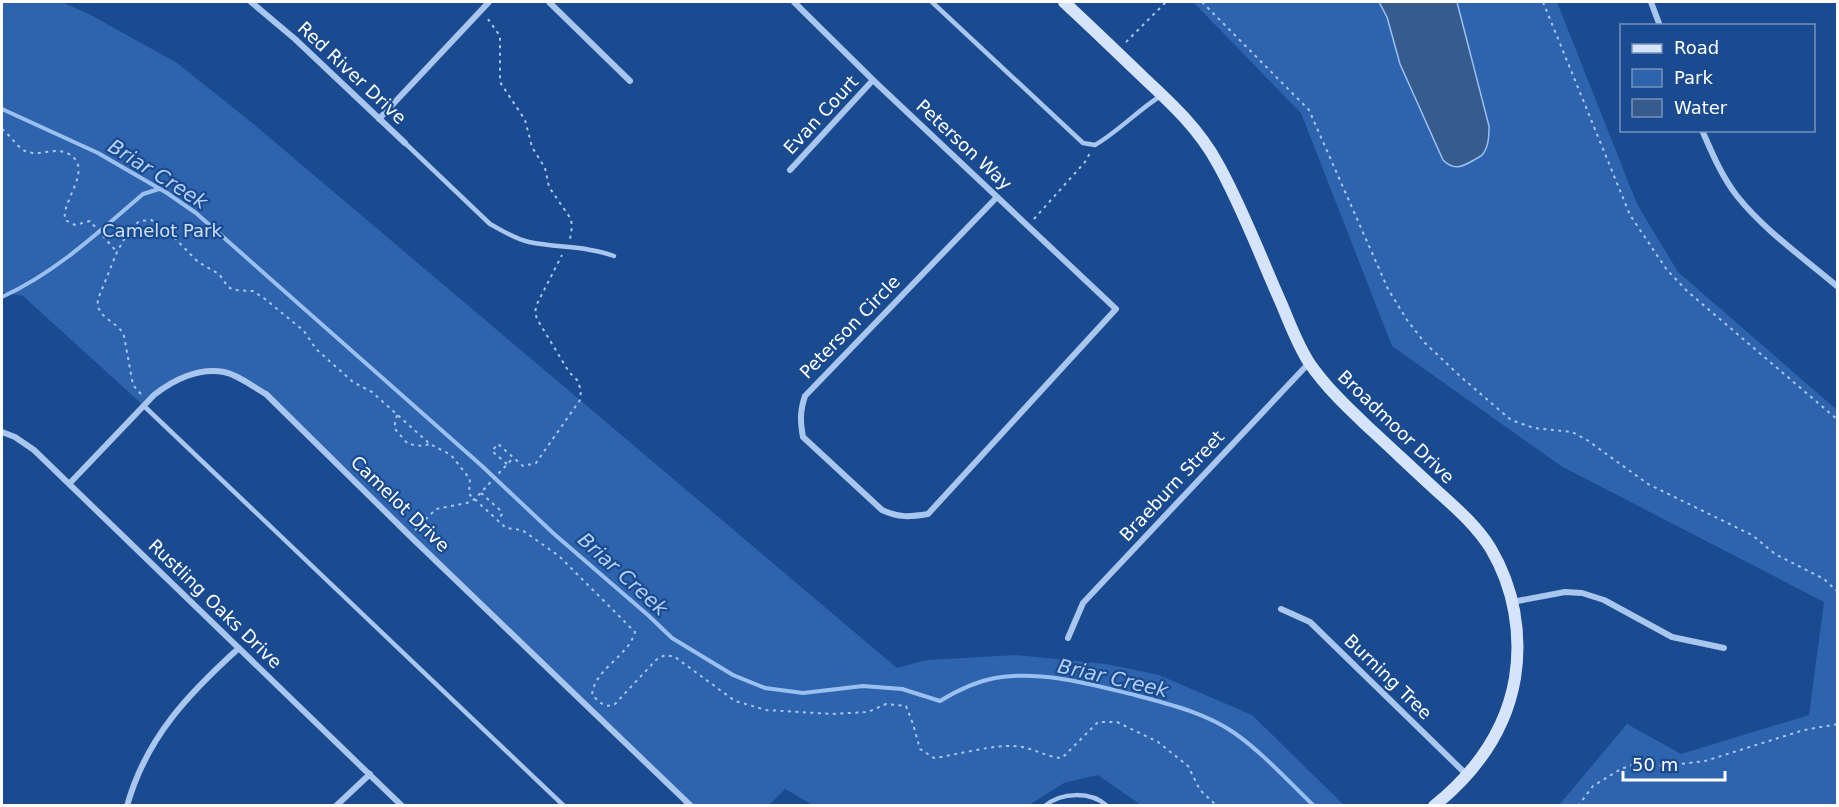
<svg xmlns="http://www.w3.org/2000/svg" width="1839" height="807" viewBox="0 0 1839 807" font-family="'DejaVu Sans',sans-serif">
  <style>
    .green { fill: #2d64ad }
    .water { fill: #385b8e; stroke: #9bc0f0; stroke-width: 1.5 }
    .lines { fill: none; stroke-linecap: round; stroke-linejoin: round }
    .stream { stroke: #9bc0f0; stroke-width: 4 }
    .path { stroke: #a8c6ee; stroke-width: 2; stroke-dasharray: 3 4.5; stroke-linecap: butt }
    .lane { stroke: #a8c6ee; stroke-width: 4.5 }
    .street { stroke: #a8c6ee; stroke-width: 6 }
    .secondary { stroke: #d5e4fa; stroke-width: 12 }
    .labels { text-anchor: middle; stroke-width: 4.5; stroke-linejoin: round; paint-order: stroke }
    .street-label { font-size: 18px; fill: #fff; stroke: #1a4a8f }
    .park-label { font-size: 18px; fill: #cee1fa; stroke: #1a4a8f }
    .water-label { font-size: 20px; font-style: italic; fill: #b4d0f5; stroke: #1a4a8f }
  </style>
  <rect width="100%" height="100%" fill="#1a4a8f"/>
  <path class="green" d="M2,2H61L89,14L177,63L251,122L897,668L926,660L1016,655L1106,664L1159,675L1252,715L1344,805H1141L1098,775L1064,783L1029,805H813L785,789L769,805H693L266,394C254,388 236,375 224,372C193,365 167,389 144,406L23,296L2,292Z
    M1193,2H1557L1637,204L1678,272L1837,410V805H1559L1627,724L1681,754L1809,715L1824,602L1561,466L1392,346L1301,113Z"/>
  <path class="water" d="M1379,2H1457L1489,126C1489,135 1489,147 1482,155C1480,157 1477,158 1474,160C1462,167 1454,171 1443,160L1400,64L1387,17Z"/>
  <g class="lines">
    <path class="stream" d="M2,109L98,153L167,193L196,213L482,466L553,533L649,616L672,638L733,675L765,688L803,693L863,686L902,689L940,701C958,690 974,682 995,678C1041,670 1090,684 1135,695C1168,704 1203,712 1233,732C1262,752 1288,781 1314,806
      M2,297C55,273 99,232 143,194L159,189"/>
    <path class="path" d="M1202,2L1309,110L1388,289L1407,320L1425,343L1461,377L1511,420L1534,428L1572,432L1587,440L1648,484L1752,535L1775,554L1824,579L1838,592
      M1543,2L1630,215L1667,270L1687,291L1838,420
      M488,19L500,36V82L525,120L532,147L545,168L549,187L571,219L572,227L570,239
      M1126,42L1166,2
      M2,129C10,135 17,147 25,151C39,157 53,147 67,153C96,167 61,200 65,220L75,225L90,221L116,251
      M1034,219L1085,162L1090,153
      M141,394L133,385L124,336C118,320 95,319 98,299L117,252L131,227L140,221L151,220L163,226L198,262L219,274L228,287L234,290L253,291L265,299L304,331L316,349L353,382L372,392L430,444L451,455L470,479L469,494L506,528L522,530L559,556L635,632C629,656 594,669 592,695C600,702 604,709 615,704L656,660L665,655L675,657L735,701L766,710L832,714L868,712L886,704L906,706L913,724L920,749L934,758C956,755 991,745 1013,746C1031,746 1044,757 1062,758L1098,722H1117L1158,742L1188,766L1200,790L1217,806
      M397,415L394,428L408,444L423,446L429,444
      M507,464L492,451L498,444L523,466L536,463L580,400L581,390L577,380L569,372L537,319L535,312L537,304L562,255
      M481,493L501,511L502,514L499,519
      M415,530L436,509L467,503L475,499L513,458
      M1578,806L1593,786L1621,769L1638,763L1664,766L1705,761L1804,730L1838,724"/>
    <path class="lane" d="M932,2L1083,143L1095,145C1119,131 1138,110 1162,95
      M405,143L490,224C503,231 515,239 529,242C558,248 587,246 614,256
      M144,406L564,806
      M1045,806C1061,792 1091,791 1107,806"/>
    <path class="street" d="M251,2L295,39L405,143
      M549,2L630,81
      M794,2L873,80L1116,309L928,514C910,517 899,518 882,510L803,437C800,421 800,411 805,396L997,197
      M1651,2L1660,26
      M379,119L489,2
      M1702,130C1712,153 1722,177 1737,196C1765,231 1804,258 1838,287
      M790,170L873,80
      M2,432L15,437L34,450L402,806
      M69,484L154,395C173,380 199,367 224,372C239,375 253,387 266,394L409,535L691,806
      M1512,602L1565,592L1582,593L1604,600L1672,637L1724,648
      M1281,609L1310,622L1467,775
      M1068,638L1083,603L1309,363
      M127,806C146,738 188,694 239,648
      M336,806L370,774"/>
    <path class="secondary" d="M1064,2C1091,27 1117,52 1144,78C1172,104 1199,129 1218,164C1243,209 1261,258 1282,305C1290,324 1298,346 1310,364C1326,387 1346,406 1367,426C1390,447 1413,469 1436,490C1456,508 1477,526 1491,549C1514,588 1522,634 1515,678C1506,731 1475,773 1434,806"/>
  </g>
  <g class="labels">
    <g class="street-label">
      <text transform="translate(352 73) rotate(43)" y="6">Red River Drive</text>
      <text transform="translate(821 115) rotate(-47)" y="6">Evan Court</text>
      <text transform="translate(964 145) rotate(43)" y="6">Peterson Way</text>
      <text transform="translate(850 327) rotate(-46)" y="6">Peterson Circle</text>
      <text transform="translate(1396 427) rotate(44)" y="6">Broadmoor Drive</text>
      <text transform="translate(1172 486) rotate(-47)" y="6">Braeburn Street</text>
      <text transform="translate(400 504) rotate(44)" y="6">Camelot Drive</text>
      <text transform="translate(215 604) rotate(44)" y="6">Rustling Oaks Drive</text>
      <text transform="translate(1388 677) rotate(44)" y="6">Burning Tree</text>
    </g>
    <g class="park-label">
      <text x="162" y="237">Camelot Park</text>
    </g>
    <g class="water-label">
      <text transform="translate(158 174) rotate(32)" y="7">Briar Creek</text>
      <text transform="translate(623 574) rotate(42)" y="7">Briar Creek</text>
      <text transform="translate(1113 678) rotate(13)" y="7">Briar Creek</text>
    </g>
  </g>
  <rect width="1839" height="807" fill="none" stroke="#ffffff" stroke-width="6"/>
  <rect x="1620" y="24" width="195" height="108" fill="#1a4a8f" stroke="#7692bc" stroke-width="1.5"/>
  <rect x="1632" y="44" width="30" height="9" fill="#d5e4fa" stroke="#7692bc" stroke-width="1.5"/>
  <text x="1674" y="54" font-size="18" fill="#ffffff">Road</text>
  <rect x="1632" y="69" width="30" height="18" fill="#2d64ad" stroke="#7692bc" stroke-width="1.5"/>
  <text x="1674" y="84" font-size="18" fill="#ffffff">Park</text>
  <rect x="1632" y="99" width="30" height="18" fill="#385b8e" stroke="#7692bc" stroke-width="1.5"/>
  <text x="1674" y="114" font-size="18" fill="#ffffff">Water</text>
  <path d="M1623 771v9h102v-9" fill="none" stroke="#ffffff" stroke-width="3"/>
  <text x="1632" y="771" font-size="18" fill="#ffffff" stroke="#1a4a8f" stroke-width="4.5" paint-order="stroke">50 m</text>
</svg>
